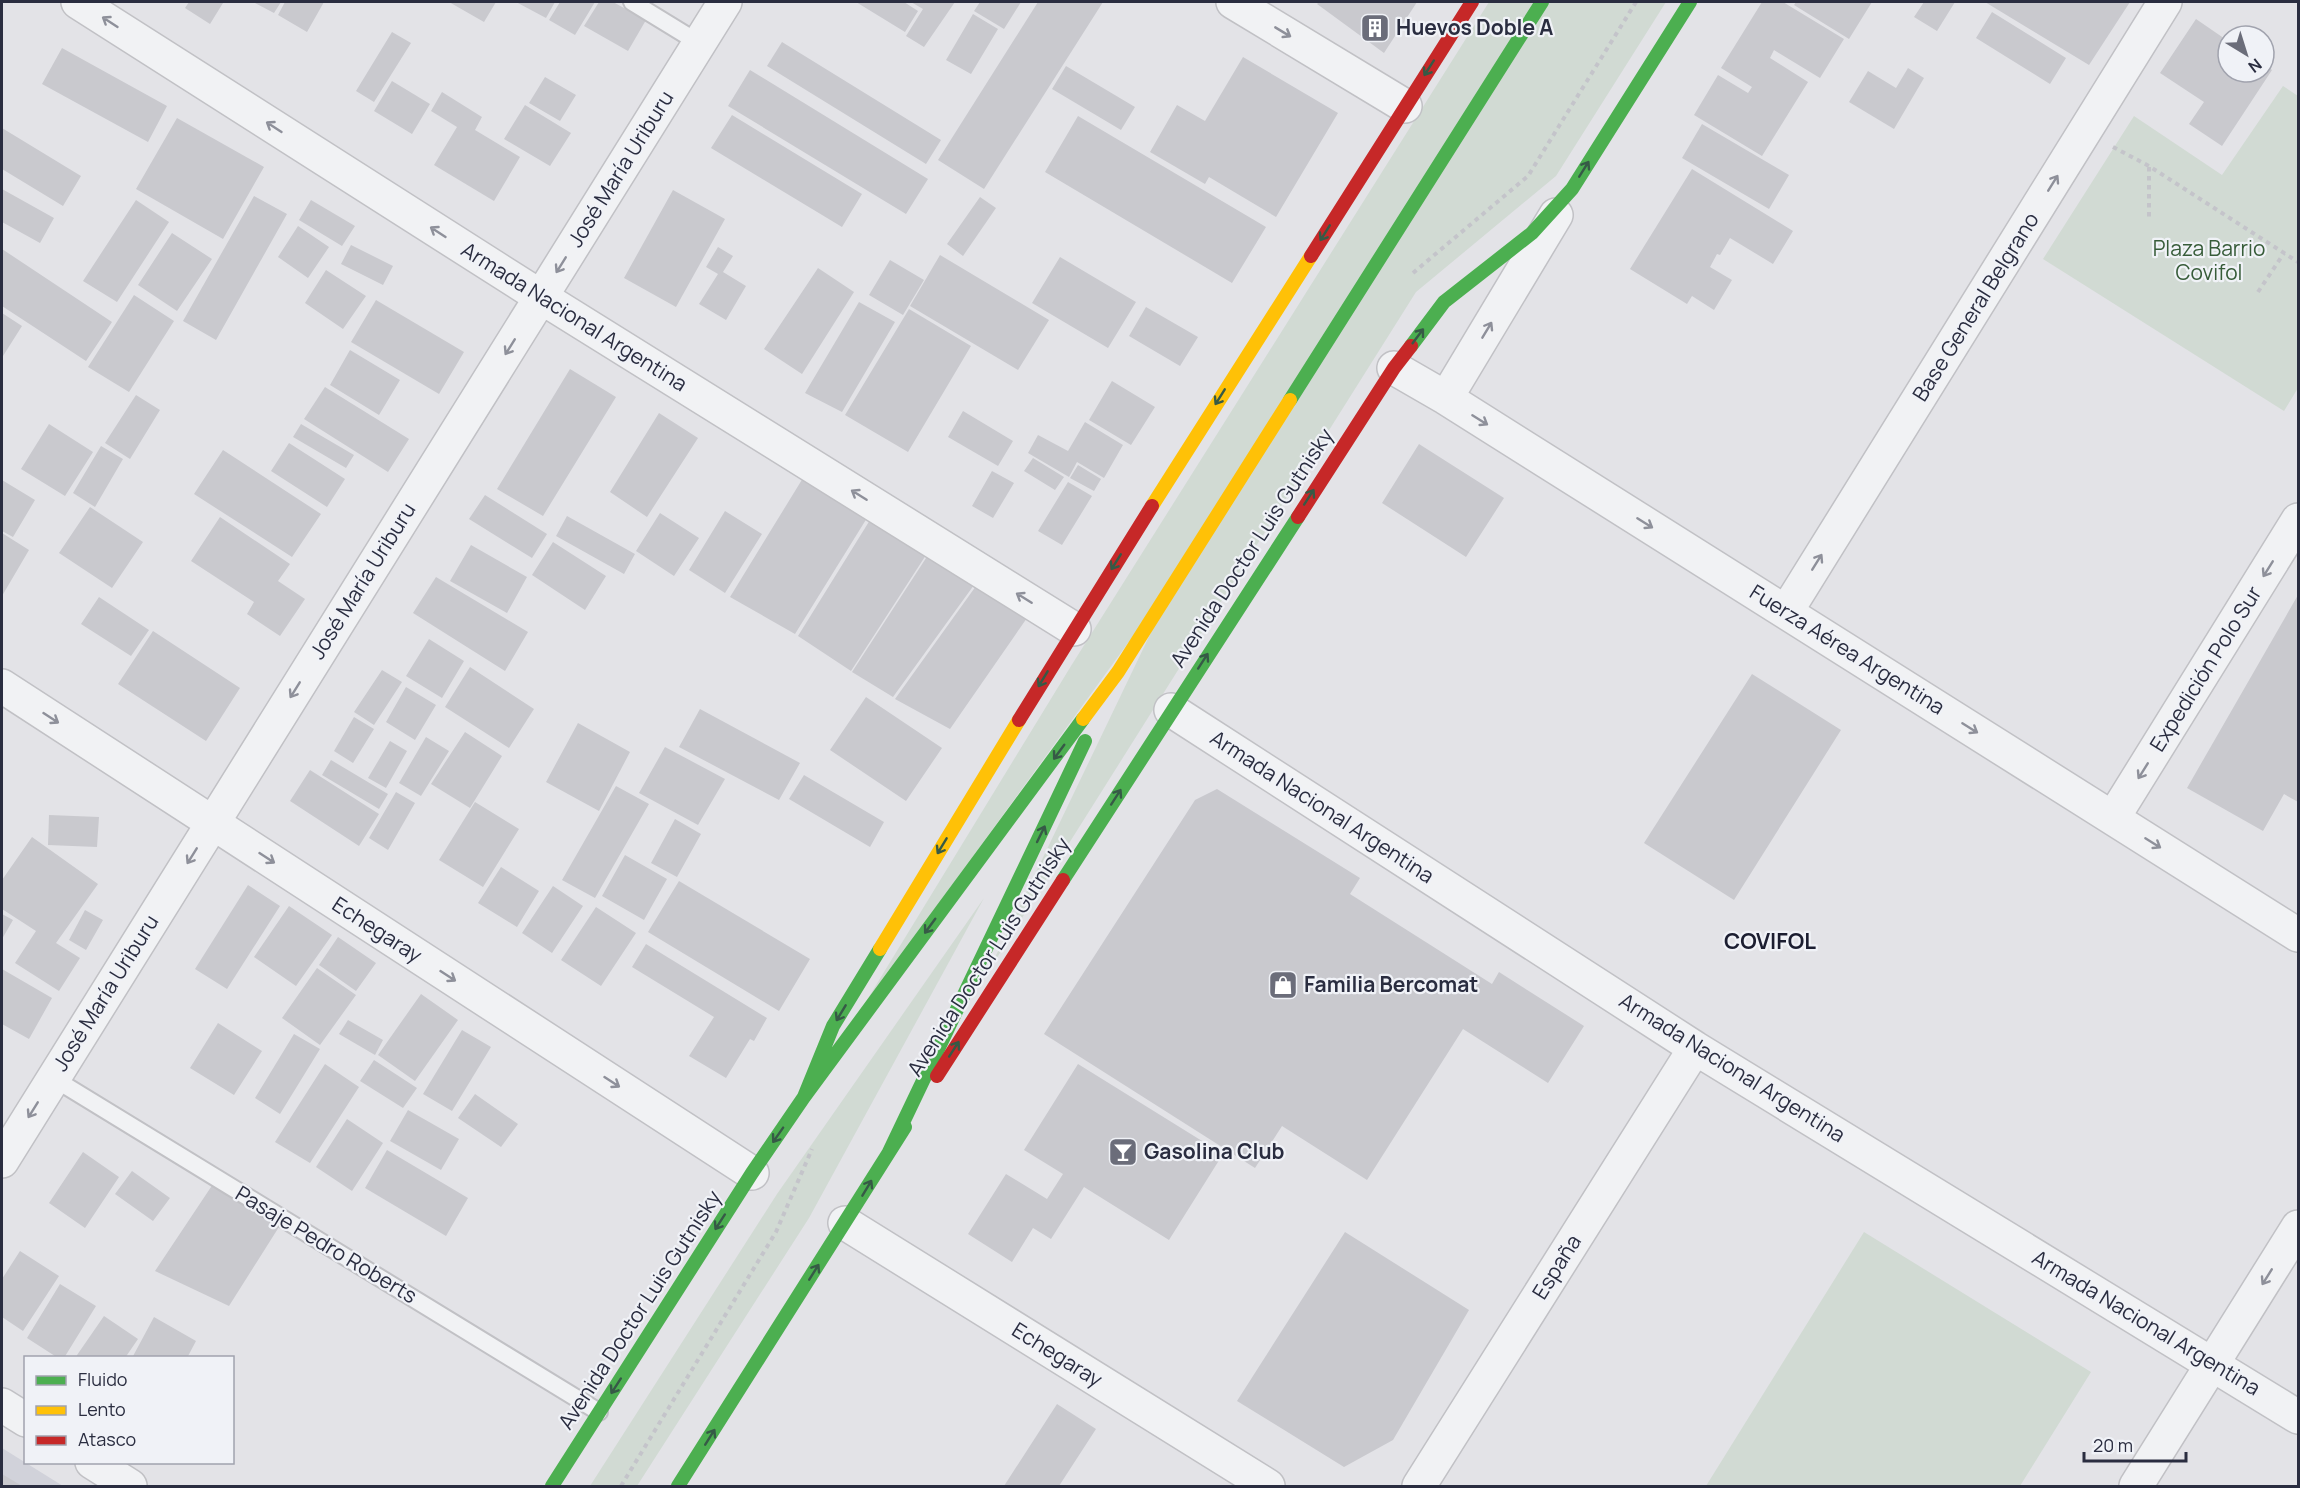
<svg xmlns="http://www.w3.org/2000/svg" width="2300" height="1488" viewBox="0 0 2300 1488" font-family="Manrope,sans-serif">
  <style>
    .built { fill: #d1d2da }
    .green { fill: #d1dad3 }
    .building { fill: #c9c9ce }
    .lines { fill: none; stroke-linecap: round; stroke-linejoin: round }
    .lane-casing { stroke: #c1c1c5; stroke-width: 20 }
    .street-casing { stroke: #c1c1c5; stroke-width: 36 }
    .path { stroke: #c4c4ca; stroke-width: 4; stroke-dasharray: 4.5 4.5; stroke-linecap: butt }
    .lane { stroke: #f1f2f4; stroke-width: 16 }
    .street { stroke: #f1f2f4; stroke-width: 33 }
    .fast { stroke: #4caf50; stroke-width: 14 }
    .slow { stroke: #ffc107; stroke-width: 14 }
    .jam { stroke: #c62828; stroke-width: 14 }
    .oneway { stroke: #8e909a }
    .oneway2 { stroke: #365a46 }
    .labels { text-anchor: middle; stroke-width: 4.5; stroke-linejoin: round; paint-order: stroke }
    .poi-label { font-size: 21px; font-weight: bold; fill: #2a2d40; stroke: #f0f2f7; text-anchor: start }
    .street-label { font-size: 21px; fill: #2a2d40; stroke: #f0f2f7 }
    .park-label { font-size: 21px; fill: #375c39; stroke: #f0f2f7 }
    .neighbourhood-label { font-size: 22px; font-weight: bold; fill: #1c1e31; stroke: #f0f2f7 }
  </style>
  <rect width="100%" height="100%" fill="#e3e3e7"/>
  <path class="built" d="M2,1448L63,1486H2Z"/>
  <path class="green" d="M1489,2H1666L1556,176L1416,292L988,972L1181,570L859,1013L1071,666Z
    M2283,86L2298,96V388L2284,411L2043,259L2134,116L2222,175Z
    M984,898L809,1218L637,1486H590L777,1194Z
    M1864,1232L2091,1372L2020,1486H1706Z"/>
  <path class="building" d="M189,2H221L223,3L210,24L185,8Z
    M253,2H281L274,13Z
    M285,2H324L307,32L278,15Z
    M449,2H496L484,22Z
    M516,2H555L546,18Z
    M560,2H595L575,35L549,20Z
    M599,2H613L646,20L628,51L584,26Z
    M856,2H904L918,11L905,32Z
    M911,2H955L924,47L906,36L923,9Z
    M980,2H1021L1004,29L974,11Z
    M1038,2H1103L984,189L938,160Z
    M1319,2H1417L1384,53L1317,4Z
    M1762,2H1783L1844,39L1820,78L1774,50L1770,58L1808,82L1762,156L1694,115L1718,75L1748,93L1752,87L1721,68Z
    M1796,2H1872L1849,39L1794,5Z
    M1924,2H1955L1937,31L1914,17Z
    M1985,2H2130L2089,65Z
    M1992,12L2066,58L2050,84L1976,38Z
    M973,14L998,29L971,74L946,60Z
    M2196,19L2228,41V72H2264V64L2272,70L2222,146L2189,124L2204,102L2160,73Z
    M392,32L411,43L374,102L356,91Z
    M782,42L941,140L926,164L767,66Z
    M62,48L167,106L148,142L42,84Z
    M1243,57L1338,113L1276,217L1209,177L1205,184L1150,152L1177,105L1205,121Z
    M1066,66L1135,107L1121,130L1052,89Z
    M1908,68L1924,78L1894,129L1849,102L1868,71L1896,88Z
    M750,70L928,179L906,214L728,106Z
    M545,77L576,95L560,121L529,103Z
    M392,81L430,104L412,134L374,111Z
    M442,92L482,117L475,130L520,157L494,201L434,165L457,127L431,111Z
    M525,105L571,133L550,166L504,139Z
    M732,115L862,194L842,227L711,148Z
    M1078,116L1266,227L1232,283L1045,172Z
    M177,118L264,167L223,239L136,189Z
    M1702,124L1789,175L1769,209L1682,158Z
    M2,128L81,176L63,206L2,169Z
    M1692,169L1793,231L1773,264L1730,238L1720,255L1717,254L1710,267L1732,280L1714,310L1692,296L1687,304L1630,269Z
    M2,189L54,218L40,243L2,222Z
    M673,190L725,219L676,307L624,278Z
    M254,196L287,214L216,340L183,321Z
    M980,197L996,208L963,256L947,244Z
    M136,200L169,222L117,302L83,281Z
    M311,200L355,226L342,246L299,220Z
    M298,226L329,247L308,278L278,257Z
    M172,233L212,259L177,311L138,285Z
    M351,245L393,266L383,285L341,264Z
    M718,247L733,256L723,272L746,286L726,320L699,304L718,274L706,267Z
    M2,249L112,322L86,361L2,306Z
    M940,255L1049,320L1018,370L910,306Z
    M1060,257L1136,302L1108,348L1032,303Z
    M890,260L924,280L903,315L869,295Z
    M818,268L854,292L802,374L764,349Z
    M326,270L366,296L343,329L305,303Z
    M134,295L174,321L129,392L88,367Z
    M376,300L464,352L439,394L351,342Z
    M859,302L895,322L842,412L805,393Z
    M1146,307L1198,337L1180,366L1129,336Z
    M909,309L971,346L908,452L845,415Z
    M2,313L22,326L3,356L2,355Z
    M350,350L400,380L379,415L330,385Z
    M570,369L616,397L543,516L497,489Z
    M1112,381L1155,407L1131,445L1089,420Z
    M325,387L409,439L388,472L304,419Z
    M136,395L160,410L130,459L105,443Z
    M963,411L1013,441L998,466L948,437Z
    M659,413L698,438L647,517L610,492Z
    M1085,422L1123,445L1104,478L1077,462L1069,477L1028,453L1038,435L1068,451Z
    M49,424L93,452L65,496L21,469Z
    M301,424L354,455L346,468L293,437Z
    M289,443L345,479L327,507L271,471Z
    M1419,444L1504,498L1466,557L1382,503Z
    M101,446L123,459L95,507L73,493Z
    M223,450L321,514L292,557L194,494Z
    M1033,458L1064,477L1055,490L1024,471Z
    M1078,465L1101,479L1094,491L1070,478Z
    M992,471L1014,483L993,518L972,506Z
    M803,478L867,518L795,634L730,597Z
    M2,480L35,500L13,537L2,531Z
    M1068,482L1092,496L1062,545L1038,531Z
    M485,495L547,534L532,558L469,519Z
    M90,507L143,542L112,588L59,553Z
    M725,511L762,534L725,593L689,570Z
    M660,513L699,538L674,576L636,551Z
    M567,516L635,554L624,574L556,536Z
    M220,517L290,564L278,581L305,599L280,636L247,614L254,602L191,561Z
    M870,520L926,555L851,671L798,636Z
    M2,533L29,550L2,596Z
    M553,542L606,576L585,610L532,575Z
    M471,545L527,577L507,613L450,581Z
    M928,555L974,585L893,697L852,672Z
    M436,577L528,632L505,671L413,613Z
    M976,586L1027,618L950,729L895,699Z
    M2298,595V802L2284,794L2263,831L2187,788Z
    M99,597L149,630L131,656L81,624Z
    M153,631L240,688L206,741L118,684Z
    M429,639L464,661L442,698L406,676Z
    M470,667L534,709L509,748L445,707Z
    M382,670L402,682L374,725L354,712Z
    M1752,674L1841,730L1734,900L1644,843Z
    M406,687L436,705L415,740L386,722Z
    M866,697L942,748L906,801L830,750Z
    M700,709L800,763L779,800L679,747Z
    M354,717L374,729L353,763L334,751Z
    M578,723L630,752L599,811L546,782Z
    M465,732L502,756L470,808L431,784Z
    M426,737L449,751L421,796L399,783Z
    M390,741L407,751L386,788L368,778Z
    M665,747L725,779L698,825L639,793Z
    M331,760L388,794L379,809L322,775Z
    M310,770L379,814L359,846L290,801Z
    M804,775L884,822L870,847L789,799Z
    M616,786L649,804L595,898L562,880Z
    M1217,789L1360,878L1350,894L1492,984L1499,972L1584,1026L1548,1083L1463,1029L1367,1180L1282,1126L1255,1168L1044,1034L1195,800Z
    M396,792L415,803L388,850L369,838Z
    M475,802L519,829L483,887L439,860Z
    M49,815L99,817L97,847L48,845Z
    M675,819L701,834L677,877L651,863Z
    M32,837L98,884L56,943L80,958L59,991L15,963L36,931L2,909V880Z
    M625,855L667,879L644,920L602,896Z
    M501,867L539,891L517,927L478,903Z
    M679,881L810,959L779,1011L648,932Z
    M248,885L280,906L227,989L195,969Z
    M553,886L583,906L552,953L522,933Z
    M289,906L332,935L296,986L254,957Z
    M596,907L636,933L601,986L561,960Z
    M85,910L103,920L86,950L69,940Z
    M2,914L13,920L2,939Z
    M338,937L376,963L356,991L319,965Z
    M646,944L767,1018L754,1041L750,1039L726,1078L689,1056L714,1017L632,967Z
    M317,968L356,995L320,1045L282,1018Z
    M2,969L52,998L29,1039L2,1024Z
    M421,994L458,1020L415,1081L378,1055Z
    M348,1020L383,1040L375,1055L339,1034Z
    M218,1023L262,1051L234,1095L190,1068Z
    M462,1030L491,1047L452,1111L423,1094Z
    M294,1034L320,1049L280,1114L255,1098Z
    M374,1060L417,1088L403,1108L360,1081Z
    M325,1064L359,1087L310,1163L275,1142Z
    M1078,1064L1223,1154L1169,1240L1084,1187L1051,1239L1033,1228L1012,1262L968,1234L1006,1174L1047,1199L1063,1174L1024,1150Z
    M475,1094L518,1124L501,1147L458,1118Z
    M408,1110L459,1139L441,1170L390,1141Z
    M347,1119L383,1143L352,1191L316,1167Z
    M387,1150L468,1198L446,1236L365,1188Z
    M83,1152L119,1177L85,1228L49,1203Z
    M132,1171L170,1198L153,1221L115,1194Z
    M217,1178L284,1219L229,1306L155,1271Z
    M1345,1232L1469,1310L1393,1440L1344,1467L1237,1401Z
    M20,1251L59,1276L23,1331L2,1317V1279Z
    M60,1284L96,1306L64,1358H58L27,1338Z
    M104,1316L138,1339L125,1358H75Z
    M154,1317L196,1341L187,1358H132Z
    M1057,1404L1096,1429L1059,1486H1004Z
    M2,1474L22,1486H2Z"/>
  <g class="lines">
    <g class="lane-casing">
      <path id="lane" d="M632,2L699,43
        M53,1078L599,1412"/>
    </g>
    <g class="street-casing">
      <path id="street" d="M78,2L541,297L1074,629
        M1233,2L1405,106
        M1394,368L1446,398L2298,935
        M1446,398L1556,215
        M1786,612L2165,2
        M2,686L752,1173
        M1171,710L1695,1048L2298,1417
        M2113,818L2298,520
        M2,1161L725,2
        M845,1223L1268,1486
        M2,1405L26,1420
        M92,1462L130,1486
        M1419,1486L1695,1048
        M2136,1486L2298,1227"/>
    </g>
    <path class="path" d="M2113,147L2149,166L2298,262
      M2149,167V221
      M1413,273L1528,176L1636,2
      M2258,292L2284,253
      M621,1486L776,1232L812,1149"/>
    <use href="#lane" class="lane"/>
    <use href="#street" class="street"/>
    <path class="fast" d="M1411,346L1444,302L1532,233L1572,189L1690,2
      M1290,400L1542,2
      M1063,880L1298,517
      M804,1097L1083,719
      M889,1152L1085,741
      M552,1486L752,1173L804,1097L833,1026L880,949
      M678,1486L905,1127"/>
    <path class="slow" d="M1152,506L1311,256
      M1083,719L1118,672L1290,400
      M880,949L1019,720"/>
    <path class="jam" d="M1311,256L1472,2
      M1298,517L1394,368L1411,346
      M1019,720L1152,506
      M937,1076L1063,880"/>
  </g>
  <defs><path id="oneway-shaft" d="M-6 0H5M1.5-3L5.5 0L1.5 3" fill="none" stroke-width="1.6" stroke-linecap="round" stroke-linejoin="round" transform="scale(1.5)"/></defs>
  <g class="oneway">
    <use href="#oneway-shaft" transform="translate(110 22) rotate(-147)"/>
    <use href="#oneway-shaft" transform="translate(1283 32) rotate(31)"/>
    <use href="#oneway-shaft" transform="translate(274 127) rotate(-147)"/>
    <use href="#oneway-shaft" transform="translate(2053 183) rotate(-58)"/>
    <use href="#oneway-shaft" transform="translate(438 232) rotate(-147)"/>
    <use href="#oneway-shaft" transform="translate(561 265) rotate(122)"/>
    <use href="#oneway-shaft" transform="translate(1487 330) rotate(-59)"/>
    <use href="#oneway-shaft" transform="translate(510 347) rotate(122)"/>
    <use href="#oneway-shaft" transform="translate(1480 420) rotate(32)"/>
    <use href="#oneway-shaft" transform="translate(859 495) rotate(-148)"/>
    <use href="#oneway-shaft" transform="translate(1645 523) rotate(32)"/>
    <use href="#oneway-shaft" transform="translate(1817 562) rotate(-58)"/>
    <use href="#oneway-shaft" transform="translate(2268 569) rotate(122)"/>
    <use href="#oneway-shaft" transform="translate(1024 598) rotate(-148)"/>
    <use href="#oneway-shaft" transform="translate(295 690) rotate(122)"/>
    <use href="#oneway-shaft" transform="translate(51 718) rotate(33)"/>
    <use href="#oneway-shaft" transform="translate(1970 728) rotate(32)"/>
    <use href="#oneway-shaft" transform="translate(2143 771) rotate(122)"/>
    <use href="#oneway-shaft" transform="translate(2153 843) rotate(32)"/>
    <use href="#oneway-shaft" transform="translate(192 856) rotate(122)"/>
    <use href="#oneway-shaft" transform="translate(267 858) rotate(33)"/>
    <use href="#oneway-shaft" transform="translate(448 976) rotate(33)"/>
    <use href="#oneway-shaft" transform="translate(612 1082) rotate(33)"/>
    <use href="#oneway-shaft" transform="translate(33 1110) rotate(122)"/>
    <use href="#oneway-shaft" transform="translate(2267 1277) rotate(122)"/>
  </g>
  <g class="oneway2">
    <use href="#oneway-shaft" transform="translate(1429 68) rotate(123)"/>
    <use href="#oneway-shaft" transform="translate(1584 169) rotate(-58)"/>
    <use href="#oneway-shaft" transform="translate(1325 233) rotate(122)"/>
    <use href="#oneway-shaft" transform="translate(1418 336) rotate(-53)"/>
    <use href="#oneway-shaft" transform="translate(1220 397) rotate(122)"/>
    <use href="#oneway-shaft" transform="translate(1309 497) rotate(-57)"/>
    <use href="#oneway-shaft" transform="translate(1116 562) rotate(122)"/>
    <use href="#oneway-shaft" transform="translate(1203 661) rotate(-57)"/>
    <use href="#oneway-shaft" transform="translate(1043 679) rotate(121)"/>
    <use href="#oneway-shaft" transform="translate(1059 752) rotate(126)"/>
    <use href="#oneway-shaft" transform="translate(1116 797) rotate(-57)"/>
    <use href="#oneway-shaft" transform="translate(1041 834) rotate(-64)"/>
    <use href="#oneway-shaft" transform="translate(942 846) rotate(121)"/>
    <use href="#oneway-shaft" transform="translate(930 926) rotate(126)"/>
    <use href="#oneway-shaft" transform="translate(841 1013) rotate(121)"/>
    <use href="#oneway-shaft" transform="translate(954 1049) rotate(-57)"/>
    <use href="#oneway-shaft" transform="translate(778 1135) rotate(125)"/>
    <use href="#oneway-shaft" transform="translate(867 1188) rotate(-59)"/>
    <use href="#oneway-shaft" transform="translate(720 1222) rotate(123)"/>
    <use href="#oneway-shaft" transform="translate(814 1272) rotate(-58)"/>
    <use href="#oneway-shaft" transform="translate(616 1386) rotate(123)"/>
    <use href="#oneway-shaft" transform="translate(710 1437) rotate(-58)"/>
  </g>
  <defs>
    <g id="building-square" transform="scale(1.5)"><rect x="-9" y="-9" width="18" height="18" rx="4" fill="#6b6d7a" stroke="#f0f2f7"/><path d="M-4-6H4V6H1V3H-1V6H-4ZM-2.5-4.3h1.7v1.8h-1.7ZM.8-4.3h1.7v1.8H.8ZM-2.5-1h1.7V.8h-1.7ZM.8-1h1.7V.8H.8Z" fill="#fff"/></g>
    <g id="shop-square" transform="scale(1.5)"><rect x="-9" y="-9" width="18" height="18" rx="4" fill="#6b6d7a" stroke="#f0f2f7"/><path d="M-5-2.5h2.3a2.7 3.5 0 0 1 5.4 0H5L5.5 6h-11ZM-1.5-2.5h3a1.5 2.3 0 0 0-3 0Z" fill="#fff"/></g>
    <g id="bar-square" transform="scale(1.5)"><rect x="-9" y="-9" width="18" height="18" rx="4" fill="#6b6d7a" stroke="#f0f2f7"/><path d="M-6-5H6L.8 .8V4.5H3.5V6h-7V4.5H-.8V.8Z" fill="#fff"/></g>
  </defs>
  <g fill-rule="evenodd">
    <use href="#building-square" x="1375" y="28"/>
    <use href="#shop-square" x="1283" y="985"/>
    <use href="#bar-square" x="1123" y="1152"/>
  </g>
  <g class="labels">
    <g class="poi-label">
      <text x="1396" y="35">Huevos Doble A</text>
      <text x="1304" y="992">Familia Bercomat</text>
      <text x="1144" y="1159">Gasolina Club</text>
    </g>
    <g class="street-label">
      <text transform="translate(621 169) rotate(-58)" y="7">José María Uriburu</text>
      <text transform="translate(1976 307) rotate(-58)" y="7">Base General Belgrano</text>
      <text transform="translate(574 317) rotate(32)" y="7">Armada Nacional Argentina</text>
      <text transform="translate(1252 548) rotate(-57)" y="7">Avenida Doctor Luis Gutnisky</text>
      <text transform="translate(363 581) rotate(-58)" y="7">José María Uriburu</text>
      <text transform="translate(1847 650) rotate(32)" y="7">Fuerza Aérea Argentina</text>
      <text transform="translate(2206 669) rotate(-58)" y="7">Expedición Polo Sur</text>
      <text transform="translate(1322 807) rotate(33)" y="7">Armada Nacional Argentina</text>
      <text transform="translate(377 930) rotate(33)" y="7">Echegaray</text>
      <text transform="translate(989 957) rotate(-57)" y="7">Avenida Doctor Luis Gutnisky</text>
      <text transform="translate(106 993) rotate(-58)" y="7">José María Uriburu</text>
      <text transform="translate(1732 1068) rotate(32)" y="7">Armada Nacional Argentina</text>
      <text transform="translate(326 1245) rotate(31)" y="7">Pasaje Pedro Roberts</text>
      <text transform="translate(1557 1267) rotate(-58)" y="7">España</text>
      <text transform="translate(640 1310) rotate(-57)" y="7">Avenida Doctor Luis Gutnisky</text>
      <text transform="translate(2146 1323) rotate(31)" y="7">Armada Nacional Argentina</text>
      <text transform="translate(1057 1355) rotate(32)" y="7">Echegaray</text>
    </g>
    <g class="park-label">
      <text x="2209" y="256">Plaza Barrio<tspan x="2209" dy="24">Covifol</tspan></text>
    </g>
    <g class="neighbourhood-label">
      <text x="1770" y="949">COVIFOL</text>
    </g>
  </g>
  <rect width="2300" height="1488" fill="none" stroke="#2a2d40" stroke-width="6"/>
  <rect x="24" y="1356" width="210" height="108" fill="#f0f2f7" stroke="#a1a3ae" stroke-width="1.5"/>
  <rect x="36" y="1376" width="30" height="9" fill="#4caf50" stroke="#a1a3ae" stroke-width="1.5"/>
  <text x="78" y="1386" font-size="18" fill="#2a2d40">Fluido</text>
  <rect x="36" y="1406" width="30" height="9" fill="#ffc107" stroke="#a1a3ae" stroke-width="1.5"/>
  <text x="78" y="1416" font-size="18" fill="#2a2d40">Lento</text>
  <rect x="36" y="1436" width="30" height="9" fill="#c62828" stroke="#a1a3ae" stroke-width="1.5"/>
  <text x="78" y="1446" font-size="18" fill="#2a2d40">Atasco</text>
  <g transform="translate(2246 54) rotate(142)"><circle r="28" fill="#f0f2f7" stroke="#a1a3ae" stroke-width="1.5"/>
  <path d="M0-4.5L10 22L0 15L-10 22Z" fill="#6b6d7a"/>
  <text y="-9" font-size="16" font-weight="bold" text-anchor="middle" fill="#2a2d40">N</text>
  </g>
  <path d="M2084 1452v9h102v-9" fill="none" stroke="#2a2d40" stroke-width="3"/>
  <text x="2093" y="1452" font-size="18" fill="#2a2d40" stroke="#f0f2f7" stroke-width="4.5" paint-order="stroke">20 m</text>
</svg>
